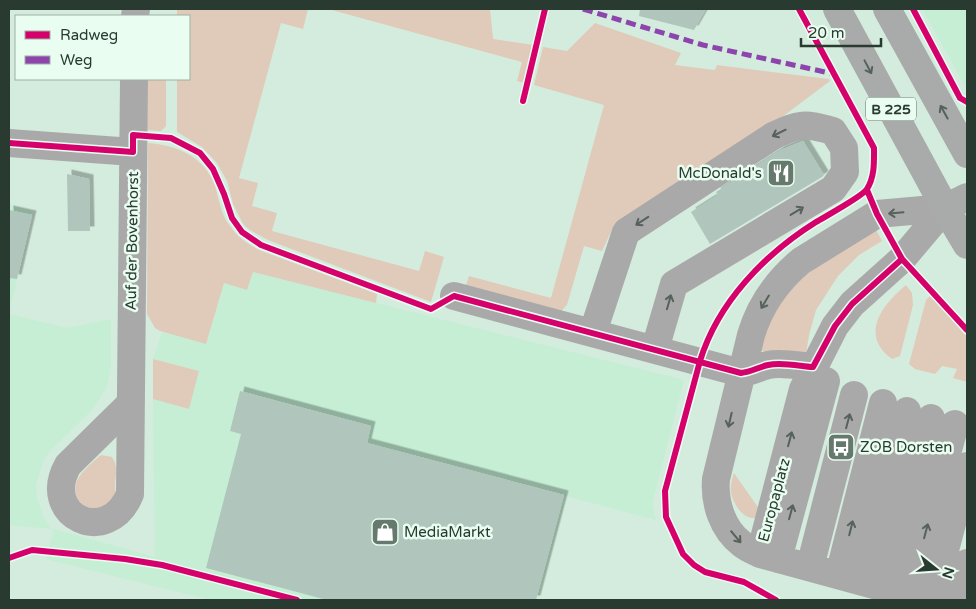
<svg xmlns="http://www.w3.org/2000/svg" width="976" height="609" viewBox="0 0 976 609" font-family="'Varela Round',sans-serif">
  <style>
    .built { fill: #c5eed5 }
    .green { fill: #e0cab9 }
    .building { fill: #b0c6bd; filter: url(#shadow) }
    .lines { fill: none; stroke-linecap: round; stroke-linejoin: round }
    .minor { stroke: #aaa9aa; stroke-width: 28 }
    .major { stroke: #a8abaa; stroke-width: 28 }
    .quiet { stroke: #8e44ad; stroke-width: 5; stroke-dasharray: 10 5; stroke-linecap: butt }
    .cycleway-casing { stroke: #eafdf1; stroke-width: 9 }
    .cycleway { stroke: #d6006c; stroke-width: 6 }
    .oneway { stroke: #55625b }
    .oneway2 { stroke: #56625b }
    .labels { text-anchor: middle; stroke-width: 5; stroke-linejoin: round; paint-order: stroke }
    .shield { fill: #eafdf1; stroke: #63756a; stroke-width: 1 }
    .shield-label { font-size: 14px; font-weight: bold; fill: #293b30 }
    .poi-label { font-size: 15px; fill: #293b30; stroke: #eafdf1; text-anchor: start }
    .street-label { font-size: 15px; fill: #293b30; stroke: #eafdf1 }
  </style>
  <defs>
    <filter id="shadow"><feDropShadow dx="4.5" dy="-4.5" stdDeviation="0" flood-color="#0004"/></filter>
  </defs>
  <rect width="100%" height="100%" fill="#d4ecdd"/>
  <path class="built" d="M922,9H967V89L965,86Z
    M9,204L33,211L9,314L67,328L111,319V366L107,387L93,409L49,452L43,462L36,485L37,499L45,520L52,529L9,525Z
    M253,272L684,380L652,504L656,520L566,496L538,600H210L46,559L54,529L155,557L153,399L189,409L199,371L153,359L162,332L206,344L224,283Z"/>
  <path class="green" d="M177,9H308L303,29L281,23L239,178L258,183L252,206L277,213L272,231L419,271L425,251L444,257L431,302L268,240L250,230L243,224L233,204L227,181L217,163L202,147L177,132V79H189V16H177Z
    M328,9H490L493,39L534,45L525,83L517,81L522,62Z
    M595,23L681,53L675,65L715,70L717,65L829,79L830,81L734,153L629,218L615,223L602,251L584,246L567,305L561,311L467,286L466,285L469,276L551,298L604,105L534,85L543,47L567,51Z
    M148,79H166V126L161,131L147,130Z
    M148,143C177,145 205,157 215,186C219,199 221,215 230,226C237,237 248,244 259,250L377,294L376,303L253,272L247,290L224,283L206,344L160,331L155,328L147,314Z
    M876,230L882,241L859,255L838,276L816,310L809,335L806,354L782,351H759C761,343 763,333 766,325C787,278 835,255 876,230Z
    M906,285L912,293L913,305L900,356L892,359C859,335 882,305 906,285Z
    M930,296L935,299L967,337V382L953,378L957,369L942,366L935,374L915,369L909,364L926,300Z
    M153,359L199,371L189,409L153,399Z
    M101,455L112,457C118,466 116,474 115,483C115,488 116,494 114,499C102,517 70,507 76,484C78,474 93,462 101,455Z
    M734,473L762,513L758,517C744,522 734,505 731,493C730,486 732,479 734,473Z"/>
  <path class="building" d="M640,9H706L694,30L639,16Z
    M803,141L824,175L822,177L710,244L691,212L718,195L716,192L781,150Z
    M67,174L89,179L90,231H68Z
    M9,210L32,215L17,279L9,278Z
    M240,391L371,426L367,443L564,495L536,600H327L206,568L241,434L230,431Z"/>
  <g class="lines">
    <path class="minor" d="M135,16L136,9
      M9,143L133,152
      M454,296L741,373C751,372 759,367 768,365C782,362 799,366 813,367
      M593,332L626,232L773,136C801,123 803,123 833,131L844,148L845,172L833,189L674,284L655,349
      M131,403L68,465C39,516 108,548 130,494L134,79
      M760,554L803,389L835,326L852,304L902,259L945,208
      M778,559L826,381
      M810,567L854,395
      M839,575L883,403
      M864,582L907,411
      M888,589L931,418
      M909,595L955,424
      M929,600L760,554C754,551 747,548 742,544C722,529 714,502 716,479L751,335C760,305 777,281 801,261L877,214L945,208
      M932,600L967,466
      M958,600L967,563"/>
    <path class="major" d="M837,9L945,208L967,245
      M887,9L967,154
      M945,208L967,197"/>
    <path class="quiet" d="M583,9L703,45L834,74"/>
    <g class="cycleway-casing">
      <path id="cycleway" d="M913,9L960,98L967,102
        M523,101L545,9
        M9,143L133,152V135L171,138L200,153L213,169L224,194L232,218L242,232L261,245L431,309L454,296L741,373C751,372 759,367 768,365C782,362 799,366 813,367L835,326L852,304L902,259
        M867,190L877,214L902,259L967,330
        M9,558L32,550L125,559L162,565L297,600
        M776,600L744,582L705,572L694,565L683,554L666,517L665,491L700,361C718,302 765,254 816,222C826,216 863,196 867,189C875,176 874,161 874,148L799,9"/>
    </g>
    <use href="#cycleway" class="cycleway"/>
  </g>
  <defs><path id="oneway-shaft" d="M-6 0H5M1.5-3L5.5 0L1.5 3" fill="none" stroke-width="1.6" stroke-linecap="round" stroke-linejoin="round" transform="scale(1.25)"/></defs>
  <g class="oneway">
    <use href="#oneway-shaft" transform="translate(868 67) rotate(62)"/>
    <use href="#oneway-shaft" transform="translate(944 112) rotate(-119)"/>
  </g>
  <g class="oneway2">
    <use href="#oneway-shaft" transform="translate(779 133) rotate(154)"/>
    <use href="#oneway-shaft" transform="translate(797 211) rotate(-31)"/>
    <use href="#oneway-shaft" transform="translate(896 213) rotate(175)"/>
    <use href="#oneway-shaft" transform="translate(642 221) rotate(147)"/>
    <use href="#oneway-shaft" transform="translate(669 302) rotate(-74)"/>
    <use href="#oneway-shaft" transform="translate(765 302) rotate(121)"/>
    <use href="#oneway-shaft" transform="translate(730 420) rotate(103)"/>
    <use href="#oneway-shaft" transform="translate(848 421) rotate(-75)"/>
    <use href="#oneway-shaft" transform="translate(790 439) rotate(-75)"/>
    <use href="#oneway-shaft" transform="translate(791 512) rotate(-75)"/>
    <use href="#oneway-shaft" transform="translate(851 528) rotate(-76)"/>
    <use href="#oneway-shaft" transform="translate(926 531) rotate(-75)"/>
    <use href="#oneway-shaft" transform="translate(736 537) rotate(50)"/>
  </g>
  <defs>
    <g id="restaurant-square" transform="scale(1.4375)"><rect x="-9" y="-9" width="18" height="18" rx="4" fill="#65796d" stroke="#eafdf1"/><path d="M-5-6h1v4h1v-4h1v4h1v-4h1v5L-1.5 .5V6h-2V.5L-5-1ZM5-6V6H3V1.5H1.5Q1.5-4 5-6Z" fill="#fff"/></g>
    <g id="bus-square" transform="scale(1.4375)"><rect x="-9" y="-9" width="18" height="18" rx="4" fill="#65796d" stroke="#eafdf1"/><path d="M-5-6H5V4H4V6H2V4H-2V6H-4V4H-5ZM-3.5-4V0h7V-4ZM-3.5 1.2v1.5H-2V1.2ZM2 1.2v1.5H3.5V1.2Z" fill="#fff"/></g>
    <g id="shop-square" transform="scale(1.4375)"><rect x="-9" y="-9" width="18" height="18" rx="4" fill="#65796d" stroke="#eafdf1"/><path d="M-5-2.5h2.3a2.7 3.5 0 0 1 5.4 0H5L5.5 6h-11ZM-1.5-2.5h3a1.5 2.3 0 0 0-3 0Z" fill="#fff"/></g>
  </defs>
  <g fill-rule="evenodd">
    <use href="#restaurant-square" x="781" y="173"/>
    <use href="#bus-square" x="841" y="447"/>
    <use href="#shop-square" x="385" y="532"/>
  </g>
  <g class="labels">
    <rect class="shield" x="866" y="97.5" width="50" height="23" rx="4"/>
    <g class="shield-label">
      <text x="891" y="114">B 225</text>
    </g>
    <g class="poi-label">
      <text x="762" y="178" text-anchor="end">McDonald's</text>
      <text x="860" y="452">ZOB Dorsten</text>
      <text x="404" y="537">MediaMarkt</text>
    </g>
    <g class="street-label">
      <text transform="translate(132 241) rotate(-89)" y="5">Auf der Bovenhorst</text>
      <text transform="translate(774 500) rotate(-75)" y="5">Europaplatz</text>
    </g>
  </g>
  <rect width="976" height="609" fill="none" stroke="#293b30" stroke-width="20"/>
  <rect x="15" y="15" width="175" height="65" fill="#eafdf1" stroke="#9dafa4"/>
  <rect x="25" y="31" width="25" height="8" fill="#d6006c" stroke="#9dafa4"/>
  <text x="60" y="40" font-size="15" fill="#293b30">Radweg</text>
  <rect x="25" y="56" width="25" height="8" fill="#8e44ad" stroke="#9dafa4"/>
  <text x="60" y="65" font-size="15" fill="#293b30">Weg</text>
  <g transform="translate(936 569) rotate(107)" stroke="#eafdf1" stroke-width="4" paint-order="stroke">
  <path d="M0-4L9 19L0 12L-9 19Z" fill="#293b30"/>
  <text y="-8" font-size="14" font-weight="bold" text-anchor="middle" fill="#293b30">N</text>
  </g>
  <path d="M801 38v8h80v-8" fill="none" stroke="#293b30" stroke-width="2.5"/>
  <text x="808" y="38" font-size="15" fill="#293b30" stroke="#eafdf1" stroke-width="4" paint-order="stroke">20 m</text>
</svg>
